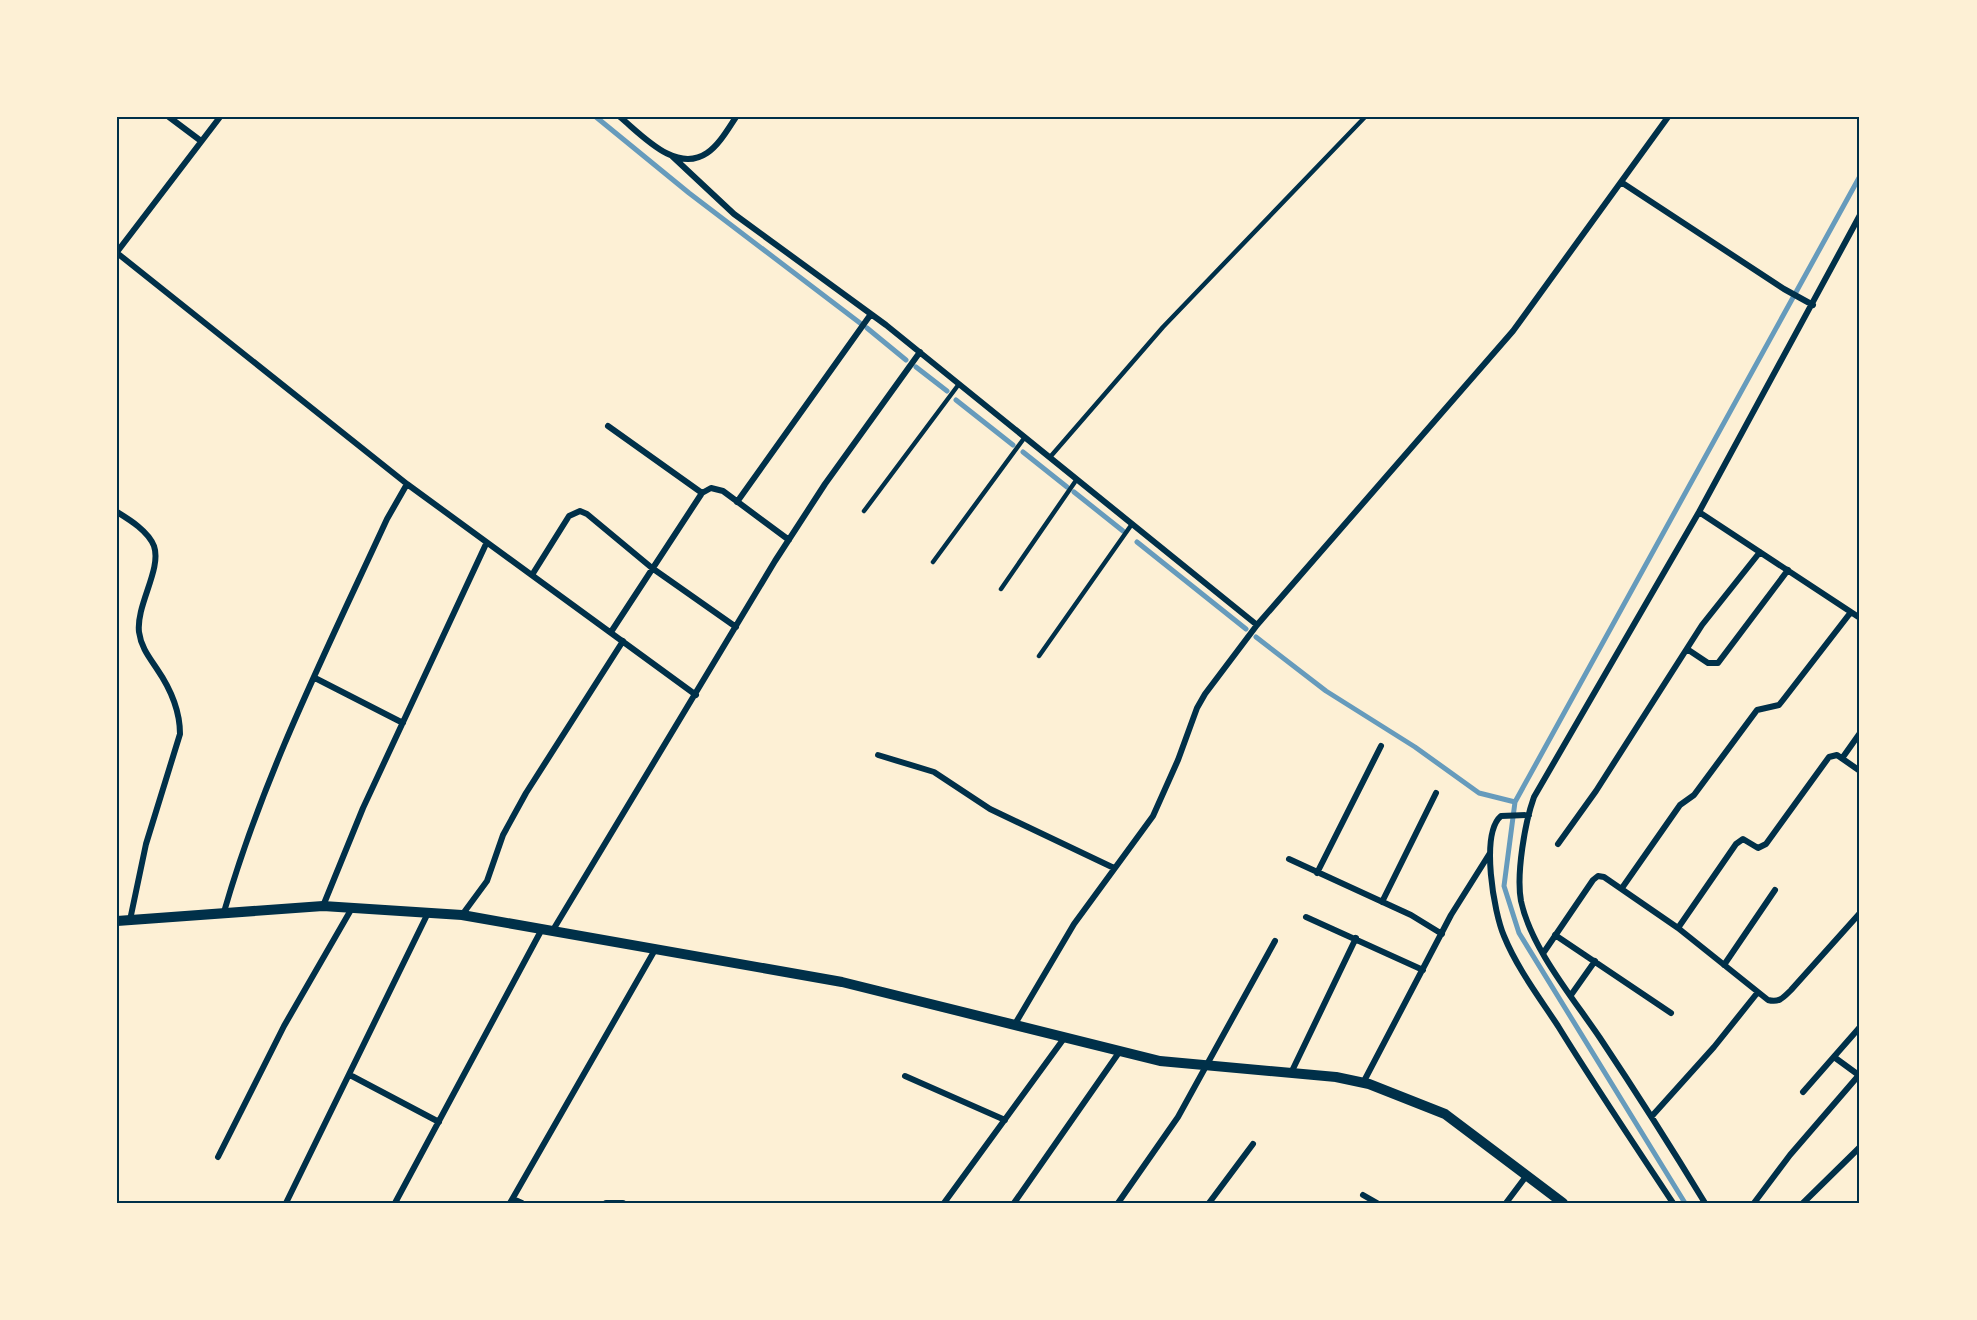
<svg xmlns="http://www.w3.org/2000/svg" width="1977" height="1320" viewBox="0 0 1977 1320" font-family="'Alegreya Sans',sans-serif">
  <style>
    .lines { fill: none; stroke-linecap: round; stroke-linejoin: round }
    .stream { stroke: #669bbc; stroke-width: 5 }
    .service { stroke: #003049; stroke-width: 4.5 }
    .minor { stroke: #003049; stroke-width: 6 }
    .tertiary { stroke: #003049; stroke-width: 10 }
    .neatline { fill: none; stroke: #003049; stroke-width: 2 }
  </style>
  <rect width="100%" height="100%" fill="#fdf0d5"/>
  <g class="lines">
    <path class="stream" d="M596,117L689,193L860,323
      M867,328L906,360
      M916,367L947,391
      M956,400L1013,445
      M1023,452L1067,487
      M1074,492L1123,531
      M1137,542L1246,629
      M1256,637L1326,691L1415,747L1479,793L1515,802
      M1685,1203L1519,933L1504,886L1515,802L1860,176"/>
    <path class="service" d="M1051,456L1163,327L1365,117
      M864,511L959,384
      M933,562L1025,437
      M1001,589L1077,479
      M1039,656L1132,524"/>
    <path class="minor" d="M169,117L201,141
      M620,117C642,135 676,174 707,153C719,145 728,129 736,117
      M672,156L734,214L886,325L1257,625
      M1621,182L1784,289L1813,305
      M117,252L220,117
      M117,253L407,484L696,695
      M608,426L702,493
      M737,502L871,314
      M117,512C130,520 148,531 154,546C162,569 136,605 139,632C141,647 149,657 157,669C170,688 180,711 180,734L146,844L130,920
      M1699,512L1860,618
      M532,575L569,516L580,511L587,514L652,568L736,627
      M611,632L702,493L711,488L723,491L789,540
      M1687,649L1708,663H1718L1788,570
      M315,678L403,723
      M878,755L934,772L990,809L1114,868
      M1843,757L1860,733
      M1529,815L1501,816C1480,834 1494,913 1504,936C1517,968 1539,997 1558,1026C1595,1086 1634,1144 1673,1203
      M1558,844L1596,791L1702,625L1760,552
      M1289,859L1411,915L1442,934
      M1317,873L1381,746
      M1622,888L1680,805L1694,795L1757,710L1779,705L1783,700L1851,612
      M1382,902L1436,793
      M323,906L363,808L486,544
      M224,912C263,776 328,647 387,519L407,484
      M462,915L487,881L503,835L526,793L623,641
      M1306,917L1423,970
      M1678,928L1736,844L1743,839L1758,848L1766,844L1829,757L1837,755L1860,771
      M553,930L775,561L825,484L920,352
      M1555,935L1671,1013
      M1544,952L1593,880L1598,876L1604,877L1678,928L1768,1000C1779,1003 1783,998 1791,990L1860,913
      M1724,965L1775,890
      M1571,995L1595,961
      M1015,1024L1074,924L1153,816L1178,760L1197,708L1205,694L1257,625L1513,331L1668,117
      M1834,1057L1860,1076
      M1291,1073L1356,938
      M350,1075L439,1122
      M905,1076L1005,1120
      M1363,1083L1451,915L1490,853
      M1803,1092L1860,1027
      M1652,1116L1714,1047L1758,992
      M218,1157L284,1026L352,908
      M1363,1195L1377,1203
      M513,1199L522,1203
      M286,1203L428,913
      M395,1203L542,929
      M510,1203L656,948
      M606,1203H623
      M944,1203L1065,1037
      M1014,1203L1120,1051
      M1118,1203L1178,1117L1275,941
      M1209,1203L1253,1144
      M1506,1203L1527,1175
      M1705,1203C1671,1147 1636,1092 1600,1038C1573,998 1531,948 1521,901C1516,874 1525,822 1534,797L1699,512L1860,215
      M1754,1203L1790,1155L1859,1075
      M1803,1203L1860,1147"/>
    <path class="tertiary" d="M117,921L323,906L462,915L842,982L1160,1061L1336,1077L1369,1084L1445,1114L1563,1203"/>
  </g>
  <rect width="1977" height="1320" fill="none" stroke="#fdf0d5" stroke-width="237"/>
  <rect x="118" y="118" width="1740" height="1084" class="neatline"/>
</svg>
